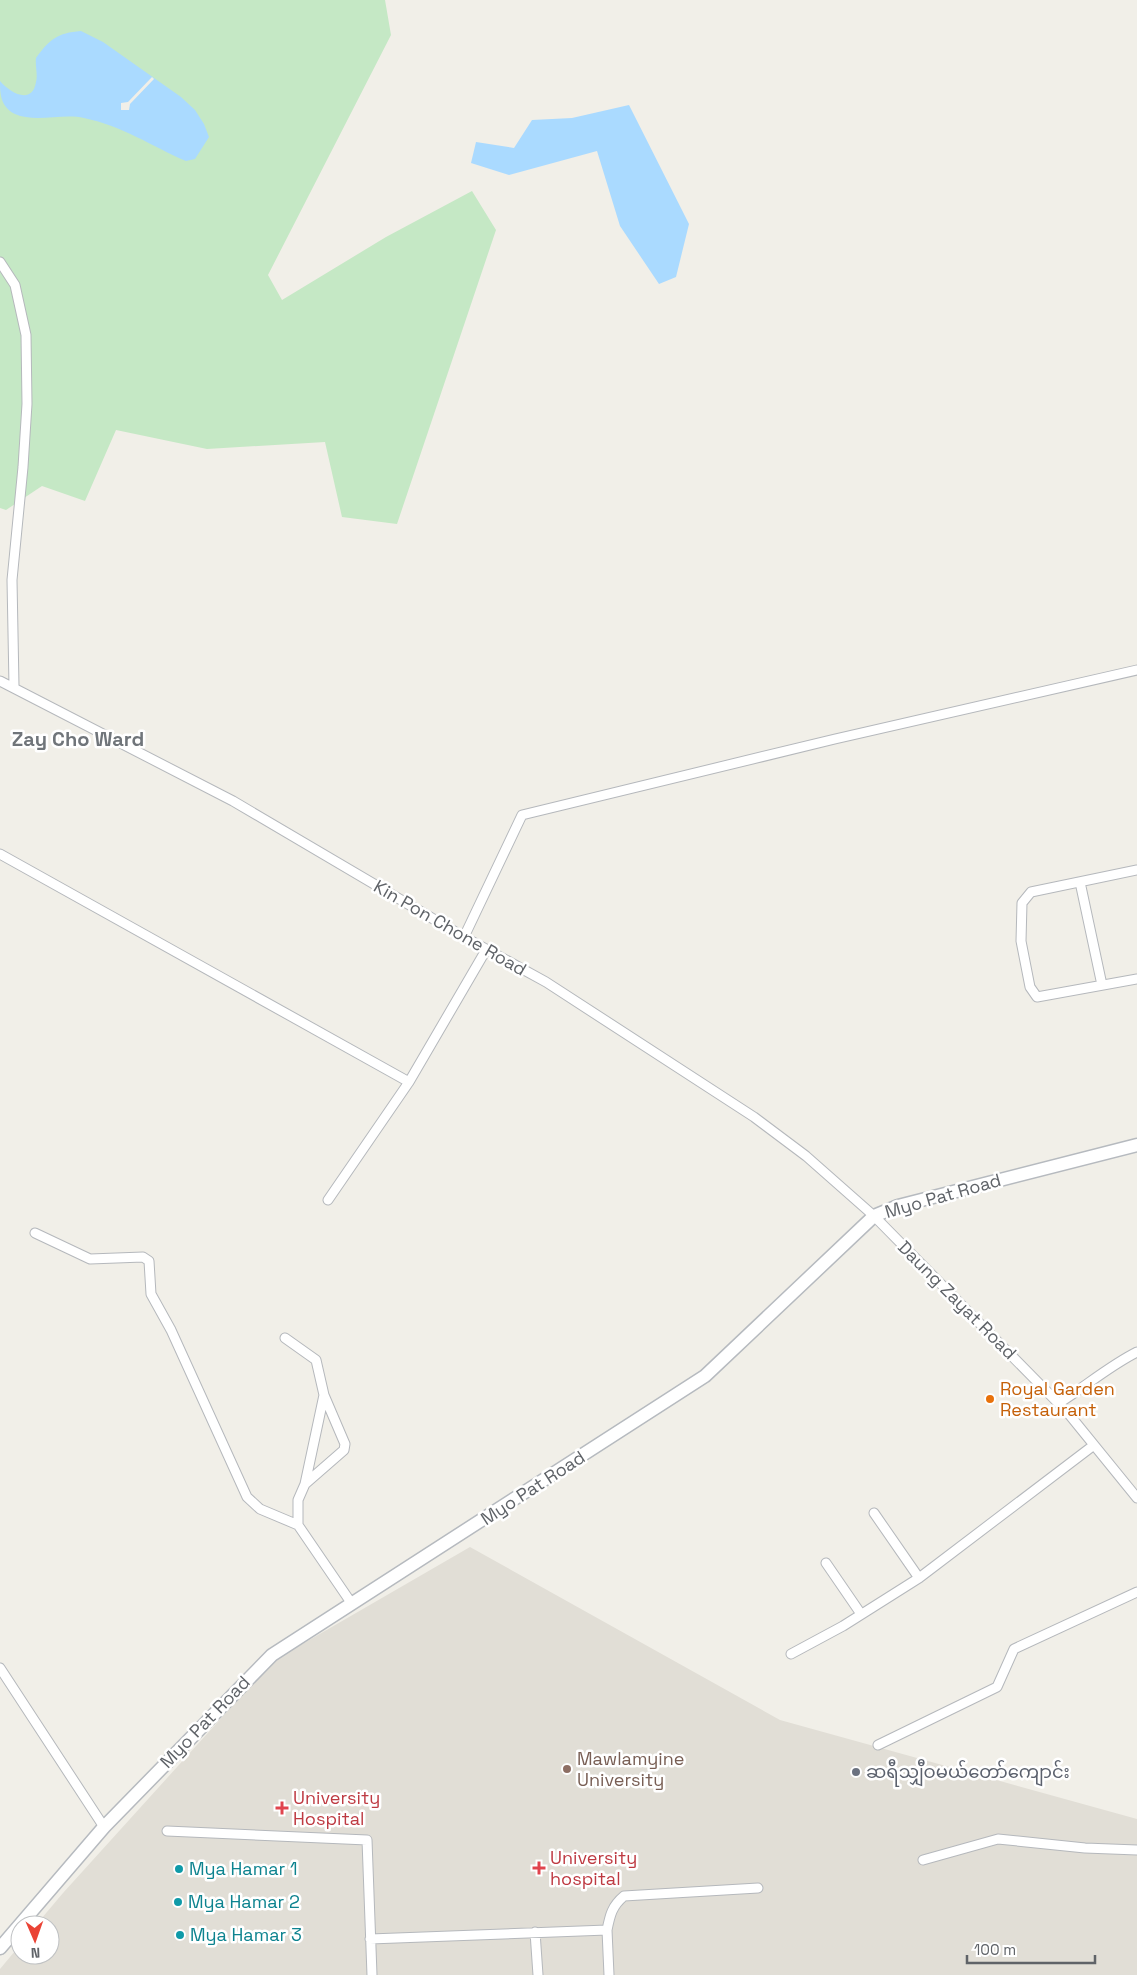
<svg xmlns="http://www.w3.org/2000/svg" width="1137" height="1975" viewBox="0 0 1137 1975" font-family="'Space Grotesk','Noto Sans Myanmar',sans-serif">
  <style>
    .education { fill: #e1ded6 }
    .green { fill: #c5e8c5 }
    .water { fill: #aadaff }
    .pier { fill: #f1efe8 }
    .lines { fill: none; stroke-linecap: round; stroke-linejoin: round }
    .minor-casing { stroke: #b5b8bc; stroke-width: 11 }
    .secondary-casing { stroke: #b6babf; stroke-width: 15 }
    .minor { stroke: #fff; stroke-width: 9 }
    .secondary { stroke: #fff; stroke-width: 12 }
    .food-dot { fill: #e8710a; stroke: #fff; stroke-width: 2 }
    .education-dot { fill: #8d6e63; stroke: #fff; stroke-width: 2 }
    .worship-dot { fill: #6b7280; stroke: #fff; stroke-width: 2 }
    .health-dot { fill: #e0444e; stroke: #fff; stroke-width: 2 }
    .culture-dot { fill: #0f9aa8; stroke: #fff; stroke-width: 2 }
    .labels { text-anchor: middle; stroke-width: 5; stroke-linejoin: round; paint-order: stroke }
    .street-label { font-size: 18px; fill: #5f6368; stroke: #fff }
    .food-label { font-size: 18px; fill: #c56008; stroke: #fff; text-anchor: start }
    .education-label { font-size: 18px; fill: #785e54; stroke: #fff; text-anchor: start }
    .worship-label { font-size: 18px; fill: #5b616d; stroke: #fff; text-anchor: start }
    .health-label { font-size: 18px; fill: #be3a42; stroke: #fff; text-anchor: start }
    .culture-label { font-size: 18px; fill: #0d838f; stroke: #fff; text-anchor: start }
    .quarter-label { font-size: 20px; font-weight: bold; fill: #70757a; stroke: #fff }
  </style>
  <rect width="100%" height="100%" fill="#f1efe8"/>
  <path class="education" d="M470,1547L780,1720L1137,1819V1975H0V1969L20,1945V1955H50V1925H36L63,1893L273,1661Z"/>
  <path class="green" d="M0,0H385L391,35L268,275L282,300L386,237L472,191L496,230L397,524L342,517L325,442L207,449L116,430L85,501L42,486L6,510L0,508Z"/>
  <path class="water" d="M81,31L103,42L181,97L195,110L204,124L209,137L195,159L186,161C151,146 123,126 84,118C63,113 35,123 15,114C1,107 0,95 0,81C9,92 32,106 36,82C38,75 35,66 36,58C50,39 57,33 81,31Z
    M629,105L689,224L676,277L659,284L620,226L597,151L509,175L471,163L476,142L514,148L532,120L572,118Z"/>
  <path class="pier" d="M152,77L154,79L130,104L129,110H121V103L128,102Z"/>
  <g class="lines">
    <g class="minor-casing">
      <path id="minor" d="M0,262L15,285L26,335L27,404L23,467L12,580L14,686
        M0,681L233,801L464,937L546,982L754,1117L806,1156L874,1216L1068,1413L1137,1498
        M0,854L409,1082
        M1137,870L1031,892L1022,903L1021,941L1030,987L1037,997L1137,979
        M1080,882L1102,985
        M464,937L522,815L835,739L1137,670
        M328,1200L409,1082L486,950
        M35,1233L90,1259L143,1257L149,1261L151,1294L171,1330L247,1497L260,1509L298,1525L352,1604
        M285,1338L316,1360L324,1395L345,1444L344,1450L305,1484
        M1059,1403C1085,1387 1109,1366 1137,1352
        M874,1513L919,1578
        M298,1525V1500L305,1484L324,1395
        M826,1563L861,1614
        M791,1654L843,1626L919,1578L1094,1445
        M0,1668L104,1827
        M878,1745L997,1687L1014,1649L1137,1592
        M167,1831L367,1840L372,1975
        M923,1860L998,1839L1085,1848L1137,1850
        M607,1930C610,1915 612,1906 624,1896L758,1888
        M535,1932L538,1975
        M370,1939L607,1930L609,1975"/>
    </g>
    <g class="secondary-casing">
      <path id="secondary" d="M0,1948L104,1827L272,1655L705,1376L874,1216L898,1206L1137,1145"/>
    </g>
    <use href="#minor" class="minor"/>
    <use href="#secondary" class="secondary"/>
  </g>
  <circle class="food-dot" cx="990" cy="1399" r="5"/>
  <circle class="education-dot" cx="567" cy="1769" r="5"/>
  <circle class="worship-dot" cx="856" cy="1772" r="5"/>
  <g class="health-dot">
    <path d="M279.5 1800.5h5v5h5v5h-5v5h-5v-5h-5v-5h5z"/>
    <path d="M536.5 1860.5h5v5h5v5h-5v5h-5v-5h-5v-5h5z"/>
  </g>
  <g class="culture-dot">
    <circle cx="179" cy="1869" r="5"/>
    <circle cx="178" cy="1902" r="5"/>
    <circle cx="180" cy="1935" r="5"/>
  </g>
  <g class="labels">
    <g class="street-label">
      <text transform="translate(450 928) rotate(30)" y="6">Kin Pon Chone Road</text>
      <text transform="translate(943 1196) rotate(-16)" y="6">Myo Pat Road</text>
      <text transform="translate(957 1300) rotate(45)" y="6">Daung Zayat Road</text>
      <text transform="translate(533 1488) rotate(-33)" y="6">Myo Pat Road</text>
      <text transform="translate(205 1722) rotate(-46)" y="6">Myo Pat Road</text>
    </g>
    <g class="food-label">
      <text x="1000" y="1395">Royal Garden<tspan x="1000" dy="21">Restaurant</tspan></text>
    </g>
    <g class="education-label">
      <text x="577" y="1765">Mawlamyine<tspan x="577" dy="21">University</tspan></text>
    </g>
    <g class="worship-label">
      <text x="866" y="1778">ဆရီသျှီဝမယ်တော်ကျောင်း</text>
    </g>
    <g class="health-label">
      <text x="293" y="1804">University<tspan x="293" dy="21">Hospital</tspan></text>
      <text x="550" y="1864">University<tspan x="550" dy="21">hospital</tspan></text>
    </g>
    <g class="culture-label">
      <text x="189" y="1875">Mya Hamar 1</text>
      <text x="188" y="1908">Mya Hamar 2</text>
      <text x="190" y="1941">Mya Hamar 3</text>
    </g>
    <g class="quarter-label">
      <text x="78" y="746">Zay Cho Ward</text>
    </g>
  </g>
  <g transform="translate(35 1940) rotate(178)"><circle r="24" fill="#ffffff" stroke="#bfc1c3"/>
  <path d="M0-4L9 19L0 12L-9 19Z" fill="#ea4335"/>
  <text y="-8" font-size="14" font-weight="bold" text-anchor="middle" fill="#5f6368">N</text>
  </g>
  <path d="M967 1955v8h128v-8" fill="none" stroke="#5f6368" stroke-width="2.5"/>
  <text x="974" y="1955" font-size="15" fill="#5f6368" stroke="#ffffff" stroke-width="4" paint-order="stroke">100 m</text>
</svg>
